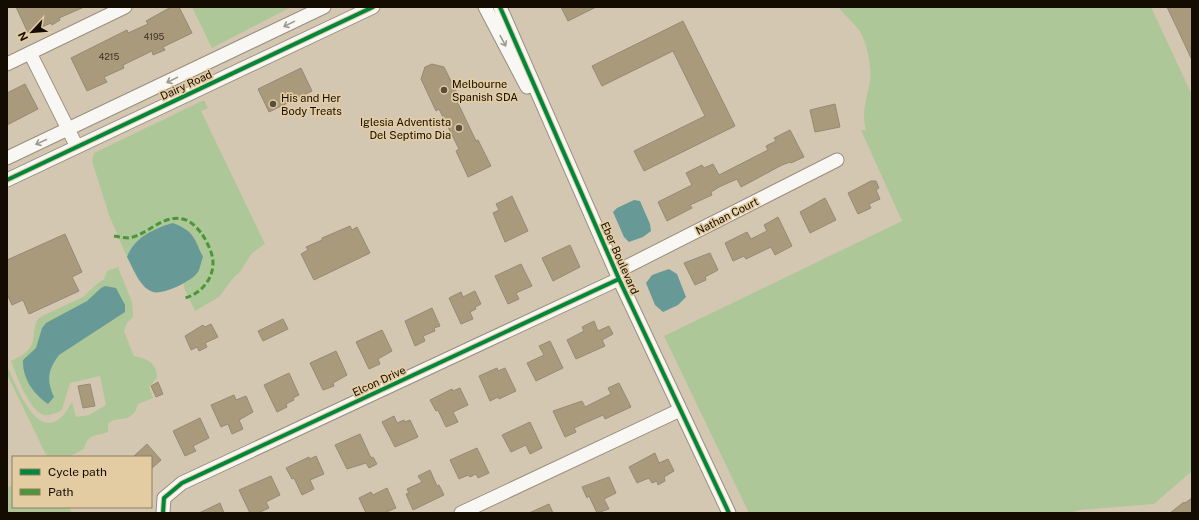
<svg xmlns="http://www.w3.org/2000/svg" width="1199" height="520" viewBox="0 0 1199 520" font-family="'Public Sans',sans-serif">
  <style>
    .green { fill: #aec798 }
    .water { fill: #679996 }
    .building { fill: #aa9a7c; stroke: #948a78 }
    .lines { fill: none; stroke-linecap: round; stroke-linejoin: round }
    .minor-casing { stroke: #9a8f7e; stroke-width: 15 }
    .minor { stroke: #f9f7f3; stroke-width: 13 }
    .quiet { stroke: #4a9639; stroke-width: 3; stroke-dasharray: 6 3; stroke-linecap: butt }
    .cycleway-casing { stroke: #e3cba2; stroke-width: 6 }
    .cycleway { stroke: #00873e; stroke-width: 4 }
    .oneway { stroke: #9d9992 }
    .poi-dot { fill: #574d3f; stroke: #e3cba2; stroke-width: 1.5 }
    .labels { text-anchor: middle; stroke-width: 3.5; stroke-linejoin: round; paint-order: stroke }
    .number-label { font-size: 9px; fill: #3a3020 }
    .poi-label { font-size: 11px; fill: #140c01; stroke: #e3cba2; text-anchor: start }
    .street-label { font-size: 11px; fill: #140c01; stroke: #e3cba2 }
  </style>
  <rect width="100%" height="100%" fill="#d4c7b1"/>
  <path class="green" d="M192,7H291L212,48Z
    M838,7H1151L1192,95V471L1154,504L1080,510L1068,513H749L664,336L902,221L861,130H866C861,112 867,98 870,81C872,68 867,41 859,30C853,22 844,15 838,7Z
    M204,100L208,108L201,111L265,244L252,253L240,272L234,277L219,297L195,311L184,288V282L198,273L173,223C154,228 134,238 127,257L109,215L92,161L94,153Z
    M118,267L132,302L133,317L127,323L124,331L134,356C147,358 157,363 157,378L149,387L153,398L138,404L135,412L128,418L114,420L108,423V432C95,437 88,433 84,449L68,457H47L7,374V366C19,392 43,456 72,402L76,417L89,415L106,405L100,376L70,383L62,410C57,413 50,416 44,415C29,411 16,374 11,361C17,358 24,355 29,349C37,340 31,325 40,317L83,297L97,284L104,279L107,271Z
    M13,485V507H69L72,513H7V488Z"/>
  <path class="water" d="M634,200L640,201L650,224L651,231L643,237L629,242L624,237L613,212L617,208Z
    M173,223C194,231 194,238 203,257C201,262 200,269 198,272C192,281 164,295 153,292C140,288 133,268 127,257C134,238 154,228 173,223Z
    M669,269L677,274L686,297L678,305L663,312L655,305L646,283L652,275Z
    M105,286L116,288L125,305V312L59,355C48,370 46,380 54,397L48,404C34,395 22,378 23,360L36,348L42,328L46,323L87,301L101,288Z"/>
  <path class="building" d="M16,7H84L59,18L60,20L52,25L51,23L28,33Z
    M171,7H179L192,33L163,47L165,50L153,55L152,51L123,65L124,68L104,77L107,82L87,91L71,58L127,30L128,33L148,24L146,21Z
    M561,7H596L568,21Z
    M1167,7H1192V60L1177,28Z
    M683,21L735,126L644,171L634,151L705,116L673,51L602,86L592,66Z
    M432,64L444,67L460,99L457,101L476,141L478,140L491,166L468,177L456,151L459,149L439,109L436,111L421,79L425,67Z
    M301,68L312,91L269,112L258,89Z
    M25,84L38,109L7,125V93Z
    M835,104L840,127L815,132L810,110Z
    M790,130L804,157L791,163L790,162L782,165L741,187L737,179L719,187L711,192L712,195L690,205L692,208L667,221L658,202L692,185L686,173L702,165L704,168L713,164L719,175L768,150L766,146L776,141L774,138Z
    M871,181H876L879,188L876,190L880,199L869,204L871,208L858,214L848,193Z
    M512,196L528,231L505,242L493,213L499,210L496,204Z
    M825,198L836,220L810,233L800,212Z
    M778,217L792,246L775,255L771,247L746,259L744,256L733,261L725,243L747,232L751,239L767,231L764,225Z
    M350,226L352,230L357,227L370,253L314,280L301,254L308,250L306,247L322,240V238Z
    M65,234L82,272L72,277L79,291L29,314L23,300L12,305L7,294V260Z
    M570,245L580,267L553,281L542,258Z
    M710,253L718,270L705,277L706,280L695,285L684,263Z
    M521,264L532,286L516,293L519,299L508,304L495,276Z
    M475,291L481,304L475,307L476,309L470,312L473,319L461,324L449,298L461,292L463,297Z
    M432,308L440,326L434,328L435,331L423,336L425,341L415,346L405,321Z
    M283,319L288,329L263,341L258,331Z
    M594,321L598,331L609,326L613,334L602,340L605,346L576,359L567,340L584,331L582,327Z
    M211,324L218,337L205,343L207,347L199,351L197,347L191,350L185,336L203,325L205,327Z
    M382,330L392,351L378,359L380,364L369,369L356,342Z
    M550,341L563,368L536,381L527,363L544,355L539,346Z
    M336,351L347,375L333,383L334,386L323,390L310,363Z
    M497,368L498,371L505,368L516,391L499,399L498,397L490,401L479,376Z
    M289,373L299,395L293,398L294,400L286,404L287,407L277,412L264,385Z
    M158,382L163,394L156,397L151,386Z
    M619,383L631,407L605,419L603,415L574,428L576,432L565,437L553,411L582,401L585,407L611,394L608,388Z
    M90,384L95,406L83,408L78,386Z
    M460,388L468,405L453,412L458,422L446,427L438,410L436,411L430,400L452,389L453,391Z
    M234,395L236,400L246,396L253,412L239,420L243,429L232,434L228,424L221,427L211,405Z
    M394,416L397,423L404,420L405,422L410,420L418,437L395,447L382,422Z
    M200,418L209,438L193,446L196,451L185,456L173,431Z
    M530,422L542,448L530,454L526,445L511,452L502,435Z
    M360,434L371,458L373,457L377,464L369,468L366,463L347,469L335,445Z
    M147,444L161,460L151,469V457H133Z
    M477,448L489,473L478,478L476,474L470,477L468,475L459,479L450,460Z
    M655,453L659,463L668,459L674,471L664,477L665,481L658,485L657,481L652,483L649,478L637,483L629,467Z
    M316,456L324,474L310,480L314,489L302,495L294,478L292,479L286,468L309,457L310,459Z
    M430,470L437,486L439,485L444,495L413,510L406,494L409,493L407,489L422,482L418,476Z
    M271,476L280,495L266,502L269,508L258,513H250L239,490Z
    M609,477L616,493L604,499L609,509L597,513L589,496L587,498L582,487Z
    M387,488L396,508L384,513H366L359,498L371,492L373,495Z
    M1192,498V513H1170L1184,502L1185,503Z
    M220,503L224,513H199Z
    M549,504L553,513H529Z"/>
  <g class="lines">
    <g class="minor-casing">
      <path id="minor" d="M485,7L527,87
        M500,7L619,279L729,513
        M30,53L77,147
        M7,64L125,7
        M7,158L324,7
        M7,180L373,7
        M616,272L837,160
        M163,513L164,498L182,483L619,279
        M461,513L680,410"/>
    </g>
    <use href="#minor" class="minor"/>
    <path class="quiet" d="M114,236C119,237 125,238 129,238C148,235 164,212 186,220C192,222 198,229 202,234C207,242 213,253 213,263C213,280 200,294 185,298"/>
    <g class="cycleway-casing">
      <path id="cycleway" d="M500,7L619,279L729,513
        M7,180L373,7
        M163,513L164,498L182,483L619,279"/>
    </g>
    <use href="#cycleway" class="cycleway"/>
  </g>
  <defs><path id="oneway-shaft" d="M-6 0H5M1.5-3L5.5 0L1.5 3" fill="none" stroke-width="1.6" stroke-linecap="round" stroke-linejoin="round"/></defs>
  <g class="oneway">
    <use href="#oneway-shaft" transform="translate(289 24) rotate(154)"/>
    <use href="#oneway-shaft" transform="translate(503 41) rotate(62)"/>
    <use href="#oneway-shaft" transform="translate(172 80) rotate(154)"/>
    <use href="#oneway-shaft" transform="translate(41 142) rotate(155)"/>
  </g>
  <g class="poi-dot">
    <circle cx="444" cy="90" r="4"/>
    <circle cx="273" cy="104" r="4"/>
    <circle cx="459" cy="128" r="4"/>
  </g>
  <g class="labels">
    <g class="number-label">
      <text x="154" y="40">4195</text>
      <text x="109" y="60">4215</text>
    </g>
    <g class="poi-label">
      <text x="452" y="88">Melbourne<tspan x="452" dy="13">Spanish SDA</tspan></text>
      <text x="281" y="102">His and Her<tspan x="281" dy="13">Body Treats</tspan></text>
      <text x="451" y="126" text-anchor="end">Iglesia Adventista<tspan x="451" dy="13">Del Septimo Dia</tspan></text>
    </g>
    <g class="street-label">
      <text transform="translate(186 85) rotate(-25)" y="4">Dairy Road</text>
      <text transform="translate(727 216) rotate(-27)" y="4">Nathan Court</text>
      <text transform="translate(620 258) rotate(66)" y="4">Eber Boulevard</text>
      <text transform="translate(379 381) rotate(-25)" y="4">Elcon Drive</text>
    </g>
  </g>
  <rect width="1199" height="520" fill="none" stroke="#140c01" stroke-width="16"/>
  <rect x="12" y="456" width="140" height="52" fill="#e3cba2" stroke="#907f62"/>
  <rect x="20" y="469" width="20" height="6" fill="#00873e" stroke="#907f62"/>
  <text x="48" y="476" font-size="12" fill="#140c01">Cycle path</text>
  <rect x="20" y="489" width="20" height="6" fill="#4a9639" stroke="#907f62"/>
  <text x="48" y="496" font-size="12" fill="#140c01">Path</text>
  <g transform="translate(32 32) rotate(244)" stroke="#e3cba2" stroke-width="3" paint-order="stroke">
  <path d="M0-3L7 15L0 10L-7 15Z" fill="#140c01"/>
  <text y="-6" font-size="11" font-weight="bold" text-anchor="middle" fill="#140c01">N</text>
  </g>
</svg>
